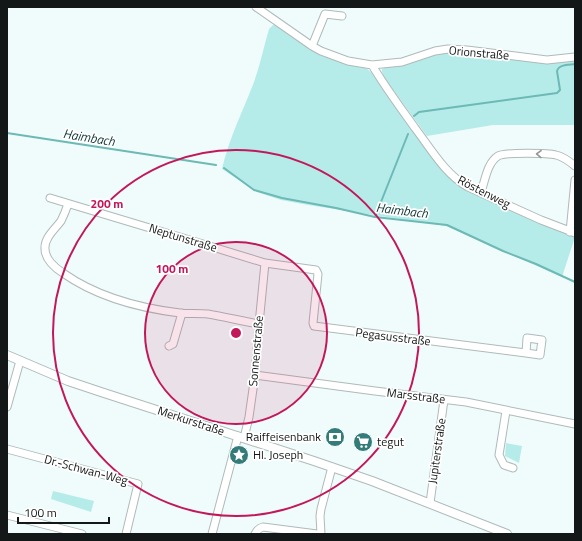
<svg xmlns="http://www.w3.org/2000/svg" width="582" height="541" viewBox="0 0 582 541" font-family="'Titillium Web',sans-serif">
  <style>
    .green { fill: #b5ece9 }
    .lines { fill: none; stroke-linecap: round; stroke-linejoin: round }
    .stream { stroke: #6db9b5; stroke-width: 2 }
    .minor-casing { stroke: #afbab9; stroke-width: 9 }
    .major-casing { stroke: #afbab9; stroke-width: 10 }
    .minor { stroke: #fff; stroke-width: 7 }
    .major { stroke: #fff; stroke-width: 8 }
    .oneway { stroke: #959797 }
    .ring { fill: none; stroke: #c2185b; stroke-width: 2 }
    .labels { text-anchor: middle; stroke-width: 3.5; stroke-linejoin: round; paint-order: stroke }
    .street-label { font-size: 12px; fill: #131717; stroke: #fff }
    .poi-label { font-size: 12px; fill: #131717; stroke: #fff; text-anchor: start }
    .water-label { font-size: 13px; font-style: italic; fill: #0f3533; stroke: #fff }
    .centre { fill: #c2185b; stroke: #fff; stroke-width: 2 }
    .ring-label { font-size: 12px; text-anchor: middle; font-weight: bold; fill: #c2185b; stroke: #fff; stroke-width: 3.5; stroke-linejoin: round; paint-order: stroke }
  </style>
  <rect width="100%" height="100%" fill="#f0fcfb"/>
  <path class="green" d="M273,25H276L315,51L330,58L366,68L372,73L441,169L456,184L536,221L575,237L562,277L446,226L308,205L281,200L257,192L222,169C229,138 243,111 254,82C260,65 264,46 269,29Z
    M447,51L553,63L575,60V125H493L427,136L385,79L382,72V69L386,67Z
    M506,443L522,446L519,463L505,456Z
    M53,491L94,501L91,512L51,499Z"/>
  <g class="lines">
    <path class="stream" d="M414,116L419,112L557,93L560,90L557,71C559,64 569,65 575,64
      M7,133L216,165
      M224,168L254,190L282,198L336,208L375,217L447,225L503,251L536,264L575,282
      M375,217L408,134"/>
    <g class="minor-casing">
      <path id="minor" d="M256,7L312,46L321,51L348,61L372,65L402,62L435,51L448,49L467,50L547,60L575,57
        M312,46L325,14L342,16
        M372,65C385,87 400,107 415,128C431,149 445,174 468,187L541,220L575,233
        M481,192C485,181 487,163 498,156C504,152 549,153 556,155C564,157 569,161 575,166
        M50,198L203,244L265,263L316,270L318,274L313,323L314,326L526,353
        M68,204C66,210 64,215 61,221C55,229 44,238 45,249C45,259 55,268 63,273C97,297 139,308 180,313C189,314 199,313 208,314C225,317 242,321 259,324
        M570,232L575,180
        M527,338L542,340L540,355L526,353Z
        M169,346L173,344L182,313
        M255,375L375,391L466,402L575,424
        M7,407L20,361
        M506,411L499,455L504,465L513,468
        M244,438L249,417L255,375L259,324L265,263
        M7,449L138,484L126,534
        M430,503L444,400
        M7,515L82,534
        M212,534L238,436
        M255,534C257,530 259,528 263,527L317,534
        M321,534L320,516L321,509L332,467"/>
    </g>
    <g class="major-casing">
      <path id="major" d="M7,355L68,381L104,393L314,461L372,481L507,534"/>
    </g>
    <use href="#minor" class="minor"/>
    <use href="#major" class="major"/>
  </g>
  <defs><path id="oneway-chevron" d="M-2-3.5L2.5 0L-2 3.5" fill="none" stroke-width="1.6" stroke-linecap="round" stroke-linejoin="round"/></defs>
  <use class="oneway" href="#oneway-chevron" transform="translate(539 154) rotate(-179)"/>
  <circle cx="236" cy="333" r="91" fill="#c2185b" fill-opacity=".12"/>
  <g class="ring">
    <circle cx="236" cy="333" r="91"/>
    <circle cx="236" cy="333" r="183"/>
  </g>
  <defs>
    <g id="bank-disc" transform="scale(1)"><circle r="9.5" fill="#337c7a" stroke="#fff"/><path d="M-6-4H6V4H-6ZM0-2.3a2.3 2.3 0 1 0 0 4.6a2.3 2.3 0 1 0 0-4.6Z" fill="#fff"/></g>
    <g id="supermarket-disc" transform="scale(1)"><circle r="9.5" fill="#337c7a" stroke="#fff"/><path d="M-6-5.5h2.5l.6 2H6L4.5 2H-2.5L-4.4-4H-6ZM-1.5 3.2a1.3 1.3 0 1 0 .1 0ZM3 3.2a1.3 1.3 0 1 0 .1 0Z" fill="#fff"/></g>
    <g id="sight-disc" transform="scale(1)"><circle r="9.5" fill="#337c7a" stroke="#fff"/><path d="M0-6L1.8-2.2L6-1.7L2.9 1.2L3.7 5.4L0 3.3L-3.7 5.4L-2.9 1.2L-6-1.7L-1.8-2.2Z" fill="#fff"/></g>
  </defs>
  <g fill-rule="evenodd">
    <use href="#bank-disc" x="335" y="437"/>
    <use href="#supermarket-disc" x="363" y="442"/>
    <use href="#sight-disc" x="239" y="455"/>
  </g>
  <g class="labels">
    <g class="street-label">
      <text transform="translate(479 53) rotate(5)" y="4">Orionstraße</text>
      <text transform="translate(484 192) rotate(27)" y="4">Röstenweg</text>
      <text transform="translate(183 238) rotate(17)" y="4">Neptunstraße</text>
      <text transform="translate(393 337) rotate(7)" y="4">Pegasusstraße</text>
      <text transform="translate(256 351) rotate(-85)" y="4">Sonnenstraße</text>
      <text transform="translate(416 396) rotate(7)" y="4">Marsstraße</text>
      <text transform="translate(191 421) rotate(18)" y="4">Merkurstraße</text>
      <text transform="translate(437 451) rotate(-82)" y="4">Jupiterstraße</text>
      <text transform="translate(86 470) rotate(15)" y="4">Dr.-Schwan-Weg</text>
    </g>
    <g class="poi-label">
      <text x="321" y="441" text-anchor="end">Raiffeisenbank</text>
      <text x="377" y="446">tegut</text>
      <text x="253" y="459">Hl. Joseph</text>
    </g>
    <g class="water-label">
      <text transform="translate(89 137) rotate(9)" y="5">Haimbach</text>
      <text transform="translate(402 210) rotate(7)" y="5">Haimbach</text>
    </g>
  </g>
  <circle cx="236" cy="333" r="6" class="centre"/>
  <g class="ring-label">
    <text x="107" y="208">200 m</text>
    <text x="172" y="273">100 m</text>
  </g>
  <rect width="582" height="541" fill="none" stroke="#131717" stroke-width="16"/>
  <path d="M18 517v6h91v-6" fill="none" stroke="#131717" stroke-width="2"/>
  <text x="24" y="517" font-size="12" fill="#131717" stroke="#ffffff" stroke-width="3" paint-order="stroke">100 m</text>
</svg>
